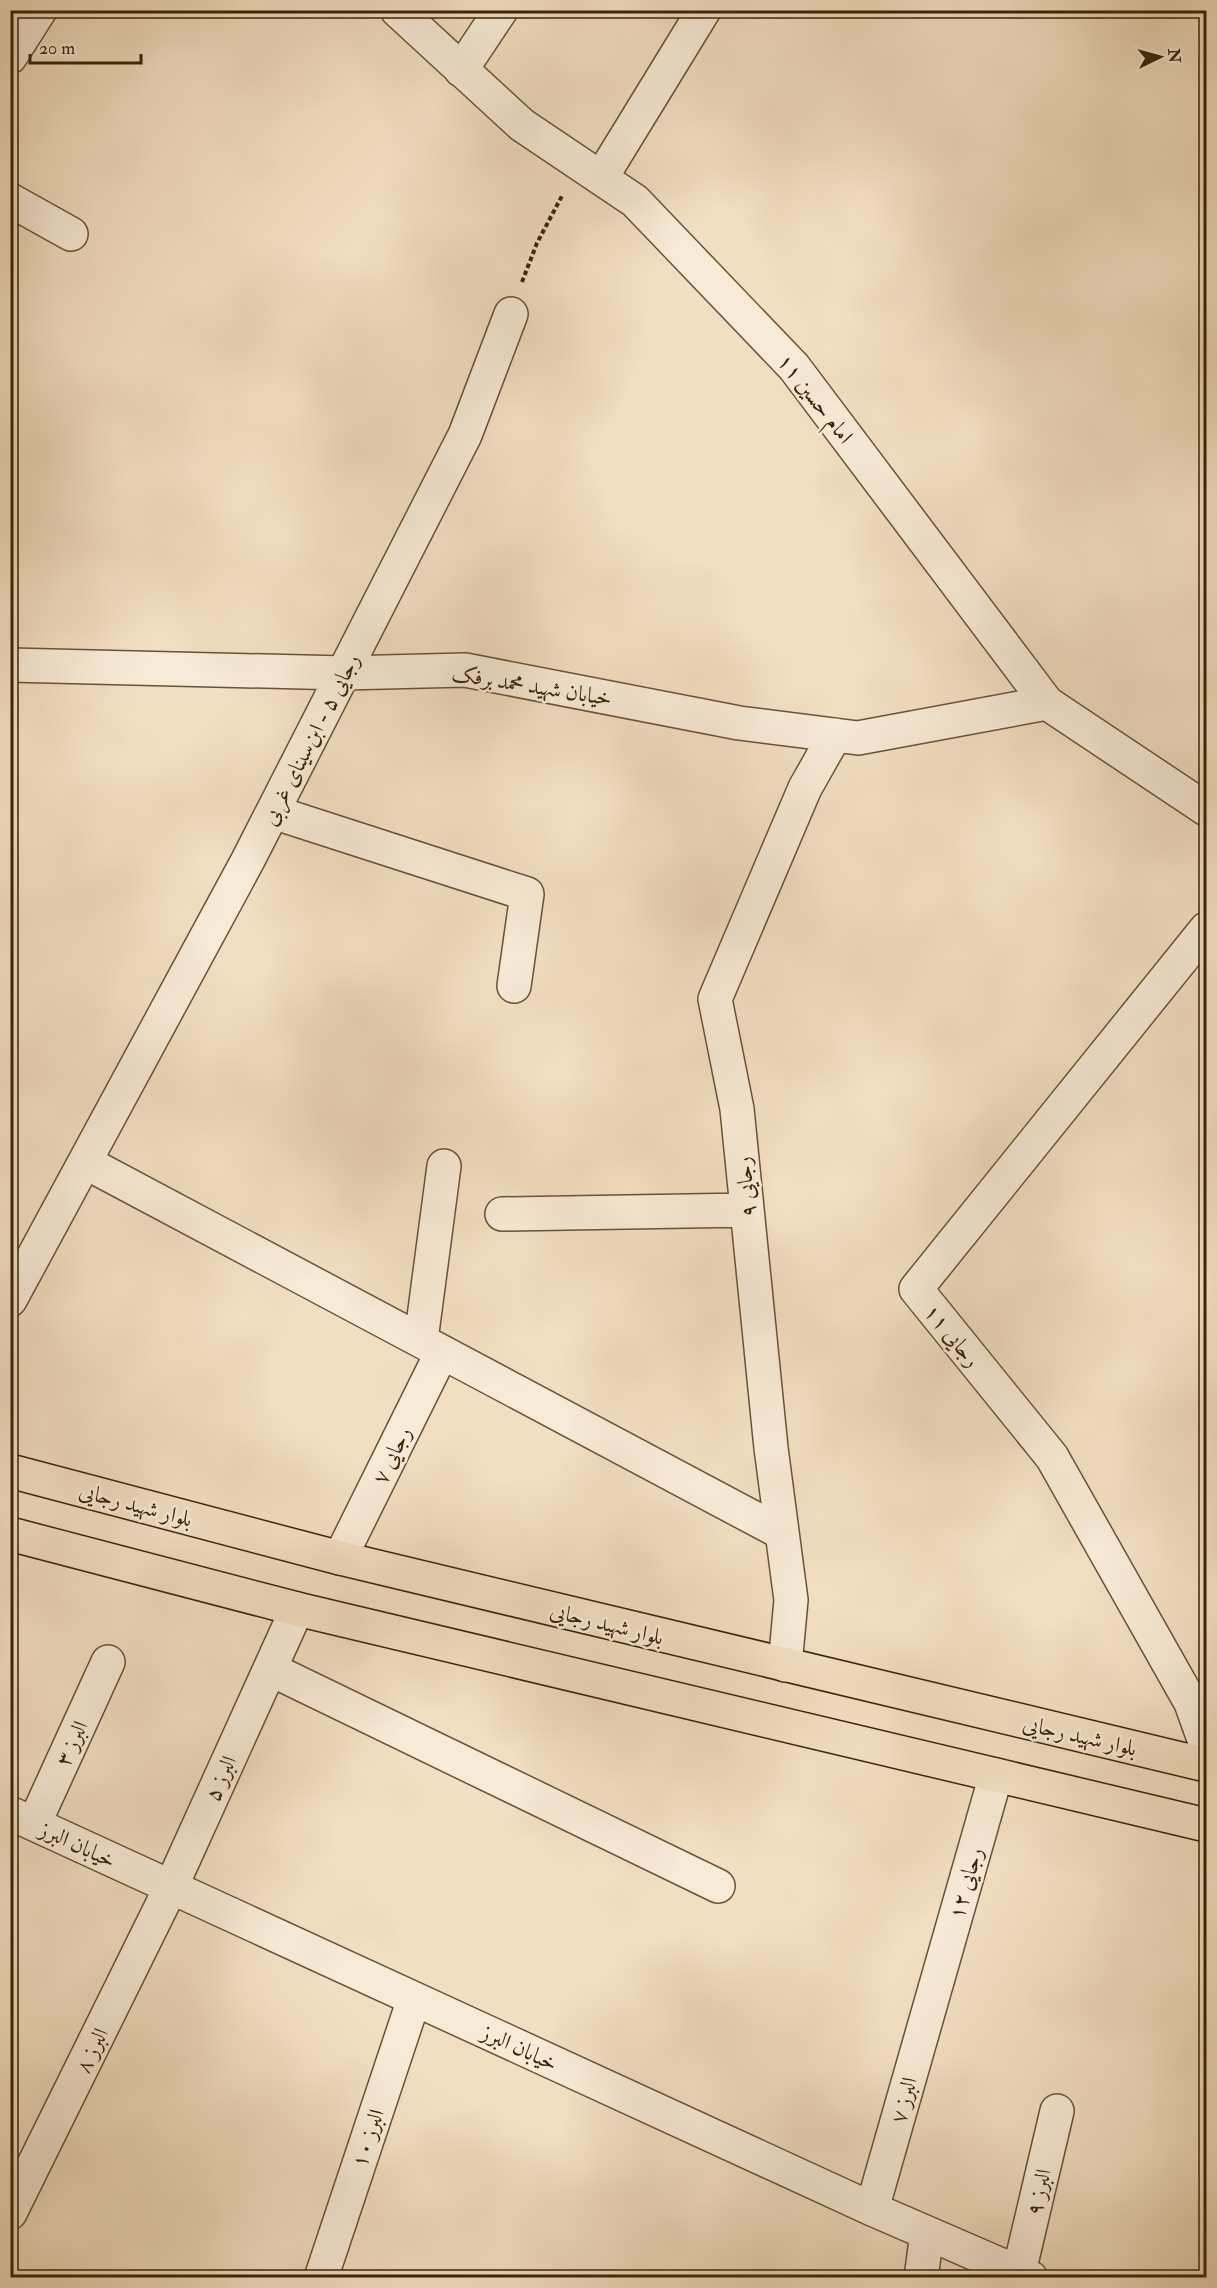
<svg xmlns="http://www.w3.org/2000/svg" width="1217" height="2288" viewBox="0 0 1217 2288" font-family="'IM FELL Double Pica',Amiri,serif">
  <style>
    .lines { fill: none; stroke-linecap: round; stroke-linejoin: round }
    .minor-casing { stroke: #695235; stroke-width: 36 }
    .major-casing { stroke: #3b2306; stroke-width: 36 }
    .path { stroke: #3b2306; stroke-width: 4; stroke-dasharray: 4.5 3; stroke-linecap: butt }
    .minor { stroke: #f7ead7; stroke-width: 33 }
    .major { stroke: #f2dec1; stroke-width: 33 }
    .labels { text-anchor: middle; stroke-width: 5; stroke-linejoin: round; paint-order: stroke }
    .street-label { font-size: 22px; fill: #3b2306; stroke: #f7ead7 }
  </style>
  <rect width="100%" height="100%" fill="#f2dec1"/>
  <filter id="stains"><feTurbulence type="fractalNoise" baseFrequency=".00333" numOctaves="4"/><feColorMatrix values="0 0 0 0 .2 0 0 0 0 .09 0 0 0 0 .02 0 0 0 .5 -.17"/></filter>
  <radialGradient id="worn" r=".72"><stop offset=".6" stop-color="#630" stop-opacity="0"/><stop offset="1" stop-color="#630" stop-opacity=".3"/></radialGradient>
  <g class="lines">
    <g class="minor-casing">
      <path id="minor" d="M397,10L522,125L635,201L794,367L1047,703L1206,809
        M10,57L40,10
        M461,70L501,10
        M601,178L704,10
        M10,200L71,234
        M10,665L344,673L465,670L739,723L858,738L1047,703
        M273,812L527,894L514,986
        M1206,929L916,1289L1052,1457L1191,1703L1206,1745
        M85,1162L782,1533
        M502,1214L747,1210
        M10,1300L248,860L465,435L511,314
        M421,1340L444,1166
        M340,1558L442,1352
        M785,1665L791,1600L771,1448L737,1109L715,999L805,788L835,735
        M270,1669L718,1886
        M10,1813L872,2209L1031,2278
        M34,1824L108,1662
        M872,2209L996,1775
        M10,2213L171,1887L297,1609
        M1019,2272L1057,2111
        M321,2278L414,1999
        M921,2278L927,2233"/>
    </g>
    <g class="major-casing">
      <path id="major" d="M10,1471L340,1558L1206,1765
        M10,1534L297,1609L1206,1825"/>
    </g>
    <path class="path" d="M522,282L537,243L563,194"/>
    <use href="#minor" class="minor"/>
    <use href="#major" class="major"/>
  </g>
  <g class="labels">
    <g class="street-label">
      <text transform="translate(816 398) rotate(52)" y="8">امام حسین ۱۱</text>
      <text transform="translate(532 685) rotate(9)" y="8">خیابان شهید محمد برفک</text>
      <text transform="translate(310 739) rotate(-63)" y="8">رجایی ۵ - ابن‌سینای غربی</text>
      <text transform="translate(745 1187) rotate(-96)" y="8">رجایی ۹</text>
      <text transform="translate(953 1335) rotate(51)" y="8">رجایی ۱۱</text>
      <text transform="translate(391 1455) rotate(-64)" y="8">رجایی ۷</text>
      <text transform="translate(136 1504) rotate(15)" y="8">بلوار شهید رجایی</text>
      <text transform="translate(607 1623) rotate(14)" y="8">بلوار شهید رجایی</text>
      <text transform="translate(1080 1735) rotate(13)" y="8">بلوار شهید رجایی</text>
      <text transform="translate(71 1743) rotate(-65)" y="8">البرز ۳</text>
      <text transform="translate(220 1778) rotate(-66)" y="8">البرز ۵</text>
      <text transform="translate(78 1844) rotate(25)" y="8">خیابان البرز</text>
      <text transform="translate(965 1883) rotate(-74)" y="8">رجایی ۱۲</text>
      <text transform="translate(520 2047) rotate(25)" y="8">خیابان البرز</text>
      <text transform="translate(91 2050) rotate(-64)" y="8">البرز ۸</text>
      <text transform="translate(903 2100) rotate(-74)" y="8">البرز ۷</text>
      <text transform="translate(367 2138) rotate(-71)" y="8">البرز ۱۰</text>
      <text transform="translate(1038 2192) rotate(-77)" y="8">البرز ۹</text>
    </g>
  </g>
  <rect width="1217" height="2288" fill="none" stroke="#f2dec1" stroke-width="36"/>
  <rect x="12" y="12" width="1193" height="2264" fill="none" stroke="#3b2306" stroke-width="3"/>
  <rect x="18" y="18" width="1181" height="2252" fill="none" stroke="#3b2306" stroke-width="1.5"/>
  <g transform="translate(1160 57) rotate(85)" stroke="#f7ead7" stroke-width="4.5" paint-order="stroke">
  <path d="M0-4.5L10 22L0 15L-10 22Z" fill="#3b2306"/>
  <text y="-9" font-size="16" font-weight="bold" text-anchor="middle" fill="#3b2306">N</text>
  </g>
  <path d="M30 54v9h111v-9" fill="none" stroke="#3b2306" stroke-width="3"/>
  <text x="39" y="54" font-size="18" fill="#3b2306" stroke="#f7ead7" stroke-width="4.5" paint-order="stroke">20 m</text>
  <rect width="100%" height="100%" filter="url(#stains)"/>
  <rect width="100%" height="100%" fill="url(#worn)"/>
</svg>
